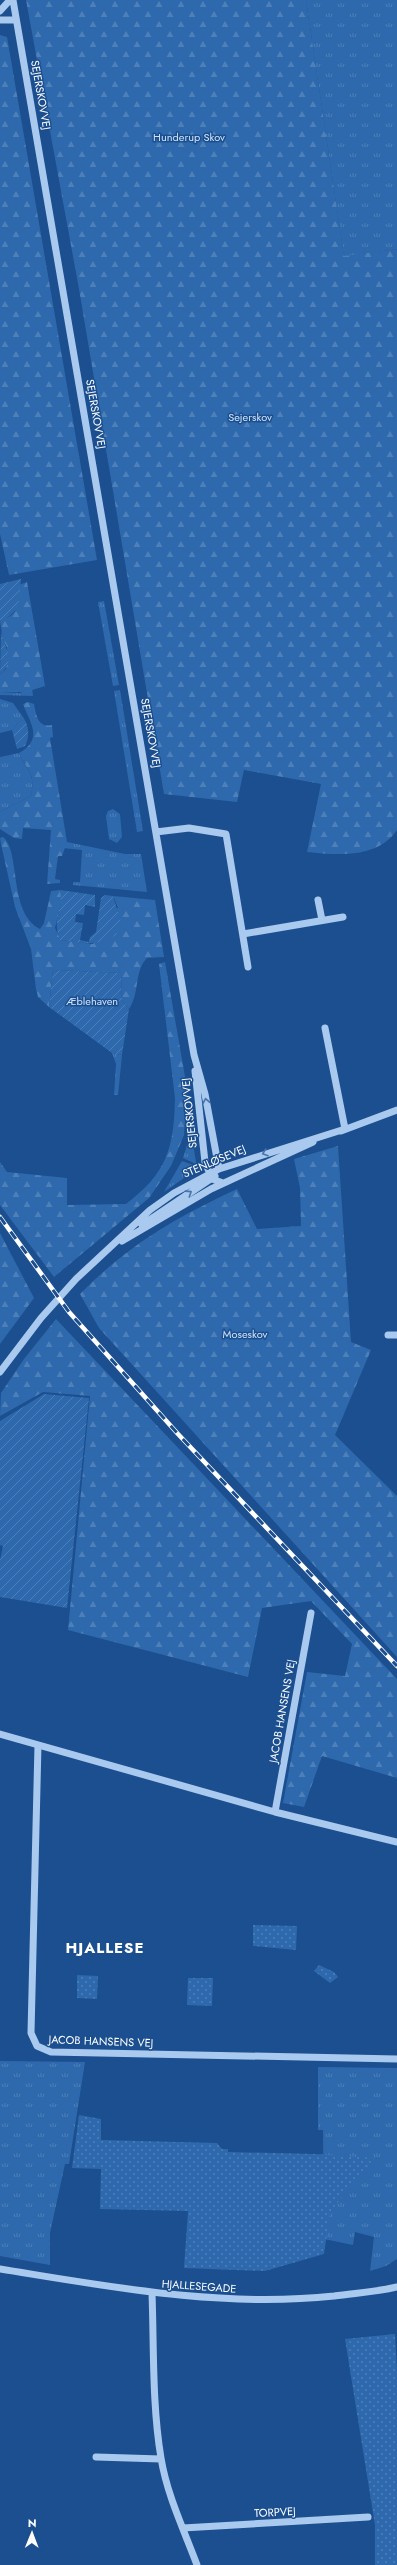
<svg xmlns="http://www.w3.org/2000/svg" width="397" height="2565" viewBox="0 0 397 2565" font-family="Jost,sans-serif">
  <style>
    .grass { fill: url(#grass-tufts) }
    .forest { fill: url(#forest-firs) }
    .park { fill: url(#park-dots) }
    .garden { fill: url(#garden-furrows) }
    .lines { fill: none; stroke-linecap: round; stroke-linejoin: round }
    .minor { stroke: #a9c9ee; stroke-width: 7 }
    .rail-casing { stroke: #fff; stroke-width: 4.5 }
    .rail { stroke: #1b4f8f; stroke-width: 3; stroke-dasharray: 9; stroke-linecap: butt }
    .oneway { stroke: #4674ac }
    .labels { text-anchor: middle; stroke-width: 3; stroke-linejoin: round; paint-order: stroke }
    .street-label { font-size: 11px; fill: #fff; stroke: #1b4f8f }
    .park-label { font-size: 11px; fill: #cfe3fa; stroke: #1b4f8f }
    .district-label { font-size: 15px; font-weight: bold; letter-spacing: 1px; fill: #fff; stroke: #1b4f8f }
  </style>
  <defs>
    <pattern id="grass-tufts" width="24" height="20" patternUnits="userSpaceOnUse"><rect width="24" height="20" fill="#2e69ad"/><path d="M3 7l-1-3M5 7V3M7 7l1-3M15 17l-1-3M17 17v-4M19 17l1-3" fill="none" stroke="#4d80b9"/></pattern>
    <pattern id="forest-firs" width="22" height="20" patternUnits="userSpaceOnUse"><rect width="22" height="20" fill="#2e69ad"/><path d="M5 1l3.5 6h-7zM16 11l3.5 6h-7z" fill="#4d80b9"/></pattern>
    <pattern id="park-dots" width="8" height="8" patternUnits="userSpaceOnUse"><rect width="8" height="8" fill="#2e69ad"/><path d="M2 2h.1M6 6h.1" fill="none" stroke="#4d80b9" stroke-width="1.8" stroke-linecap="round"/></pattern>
    <pattern id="garden-furrows" width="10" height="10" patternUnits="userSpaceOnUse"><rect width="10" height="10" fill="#2e69ad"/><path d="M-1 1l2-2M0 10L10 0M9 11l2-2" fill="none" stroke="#4d80b9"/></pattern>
  </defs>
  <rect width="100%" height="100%" fill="#1b4f8f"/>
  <path class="grass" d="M306,0H397V249L344,257Z
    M104,601L119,685L113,686L98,602Z
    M32,688L33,696L0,695V692L20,693Z
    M120,690L143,831L137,832L114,691Z
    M0,699L13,703L23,717L12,730L0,733Z
    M19,753C26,772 36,770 31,796L0,812V757Z
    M113,809L120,814L122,837L117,843L109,839L106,816L108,811Z
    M67,842L125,854H141L147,892L73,885V882H80L82,850L63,848Z
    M112,1053L122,1055L118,1095H114L116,1064Z
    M191,1132L196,1162V1164L183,1158Z
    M182,1161L196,1166L194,1171L164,1192Z
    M0,2061L85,2062L69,2164H65L50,2233V2265L0,2256Z
    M318,2067L397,2068V2259L386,2266L370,2271L374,2237L355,2232L353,2245L324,2239L323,2130H318Z"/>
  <path class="forest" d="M26,0H306L344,256L397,249V830C377,859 338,855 307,852L321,784L244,770L237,802L164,794L79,289Z
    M0,35L7,37L97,560L9,575L0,534Z
    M27,582L45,686L26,692H0V675L6,669L7,647L3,640L0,621C25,612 15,601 19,585Z
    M28,702L34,704C36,715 38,728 52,725L53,737L50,738L67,842L62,856H58L55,879L60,880V883L47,884L51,830L23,828L22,839L14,838L0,829V812L31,796C36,770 26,771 19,753C44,739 30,723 23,704Z
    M3,837C21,851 8,913 40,929L44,923L51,891L60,890L62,899L55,928L61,940L93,944L118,907L113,896L155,900L164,957L147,958C134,971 140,993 129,1009L122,1000L121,973L53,970L49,1007L38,997L36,989L31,949L15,907L1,844L0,838Z
    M165,962L187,1088L184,1135L171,1166L149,1198L54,1277L0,1205V1162L7,1172L67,1178V1205L126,1204C167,1173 174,1148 175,1098L159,964Z
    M338,1146L351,1342L371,1350L335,1435L397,1496V1657L99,1328L80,1294C128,1245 175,1218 237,1189L257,1229L301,1226L300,1188L294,1159Z
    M0,1233L34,1298L0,1344Z
    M56,1319L397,1679V1778L322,1756L304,1807L283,1803L307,1672L345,1676L352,1644L311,1601L262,1608L248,1677L68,1630L90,1396L43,1392L0,1416L1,1393L24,1359Z"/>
  <path class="park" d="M253,1925L297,1926L296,1950L253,1946Z
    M319,1965L334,1972L338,1977L330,1983L314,1971Z
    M77,1975L98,1976L97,1999L77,1998Z
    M188,1978H213L212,2006L187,2005Z
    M79,2115L101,2119V2140L217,2143L222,2149H228V2152L316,2154L374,2158L330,2212L324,2254L265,2271L184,2268L188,2211L100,2209L101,2169L72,2168Z
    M395,2334L397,2371V2565H375V2525L345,2339Z"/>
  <path class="garden" d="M21,579L18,608L6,619L0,621V584Z
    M1,631C5,649 16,660 0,675Z
    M23,717C29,725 30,737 25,746L17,749L12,730Z
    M60,890L95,895V907L85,905L84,915L76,914L75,922L83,923L80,940L89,942L90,937L96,932L101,898L105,895L113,896L121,922L116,935C94,947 84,943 60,940C51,918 64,911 60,890Z
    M53,970L121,973L122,1000L129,1009L122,1055L112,1053L49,1007Z
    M44,1394L89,1398L67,1608L0,1597V1560L3,1546L0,1545V1421Z"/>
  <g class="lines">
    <path class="minor" d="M13,0L194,1055L205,1094L219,1169
      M0,11L10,0
      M0,20H16
      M156,832L189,828L226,834L248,967
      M318,900L322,920
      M243,934L343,917
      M325,1028L345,1129
      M195,1071L205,1162L212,1179L223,1183
      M341,1131L397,1110
      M142,1225L215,1176
      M122,1241L211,1189L313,1142
      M388,1335H397
      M0,1372L41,1318L76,1279L150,1210L174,1193L219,1169L345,1129
      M0,1734L275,1812L397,1842
      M38,1745L31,2033L37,2046L51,2052L397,2059
      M275,1812L311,1613
      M0,2269C112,2287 221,2308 334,2296C355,2293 377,2292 397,2287
      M152,2293C154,2348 152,2404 161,2458C167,2495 184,2530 197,2565
      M96,2457L161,2459
      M183,2528L368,2517"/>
    <g class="rail-casing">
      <path id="rail" d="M0,1217L69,1312L178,1434L397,1666"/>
    </g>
    <use href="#rail" class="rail"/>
  </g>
  <defs><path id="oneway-chevron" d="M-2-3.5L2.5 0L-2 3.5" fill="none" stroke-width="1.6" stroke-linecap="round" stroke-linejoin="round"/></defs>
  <g class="oneway">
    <use href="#oneway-chevron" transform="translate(206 1101) rotate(-100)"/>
    <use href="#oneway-chevron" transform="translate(265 1153) rotate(161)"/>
    <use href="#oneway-chevron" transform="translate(189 1193) rotate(-33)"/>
  </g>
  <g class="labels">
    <g class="street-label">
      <text transform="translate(41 95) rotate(80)" y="4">SEJERSKOVVEJ</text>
      <text transform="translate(96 414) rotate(80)" y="4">SEJERSKOVVEJ</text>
      <text transform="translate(151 733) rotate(80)" y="4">SEJERSKOVVEJ</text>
      <text transform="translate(189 1113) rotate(-96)" y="4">SEJERSKOVVEJ</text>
      <text transform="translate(214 1161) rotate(-23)" y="4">STENLØSEVEJ</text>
      <text transform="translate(282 1711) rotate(-80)" y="4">JACOB HANSENS VEJ</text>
      <text transform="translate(101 2041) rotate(2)" y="4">JACOB HANSENS VEJ</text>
      <text transform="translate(199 2286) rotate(4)" y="4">HJALLESEGADE</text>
      <text transform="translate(275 2512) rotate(-3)" y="4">TORPVEJ</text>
    </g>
    <g class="park-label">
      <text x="189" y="141">Hunderup Skov</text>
      <text x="250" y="421">Sejerskov</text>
      <text x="92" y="1005">Æblehaven</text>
      <text x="245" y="1338">Moseskov</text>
    </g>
    <g class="district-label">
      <text x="105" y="1953">HJALLESE</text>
    </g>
  </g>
  <g transform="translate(32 2533) rotate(1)" stroke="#1b4f8f" stroke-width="3" paint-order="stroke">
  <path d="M0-3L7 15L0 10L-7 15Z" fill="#ffffff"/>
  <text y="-6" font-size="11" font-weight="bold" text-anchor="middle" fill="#ffffff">N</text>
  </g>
</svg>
